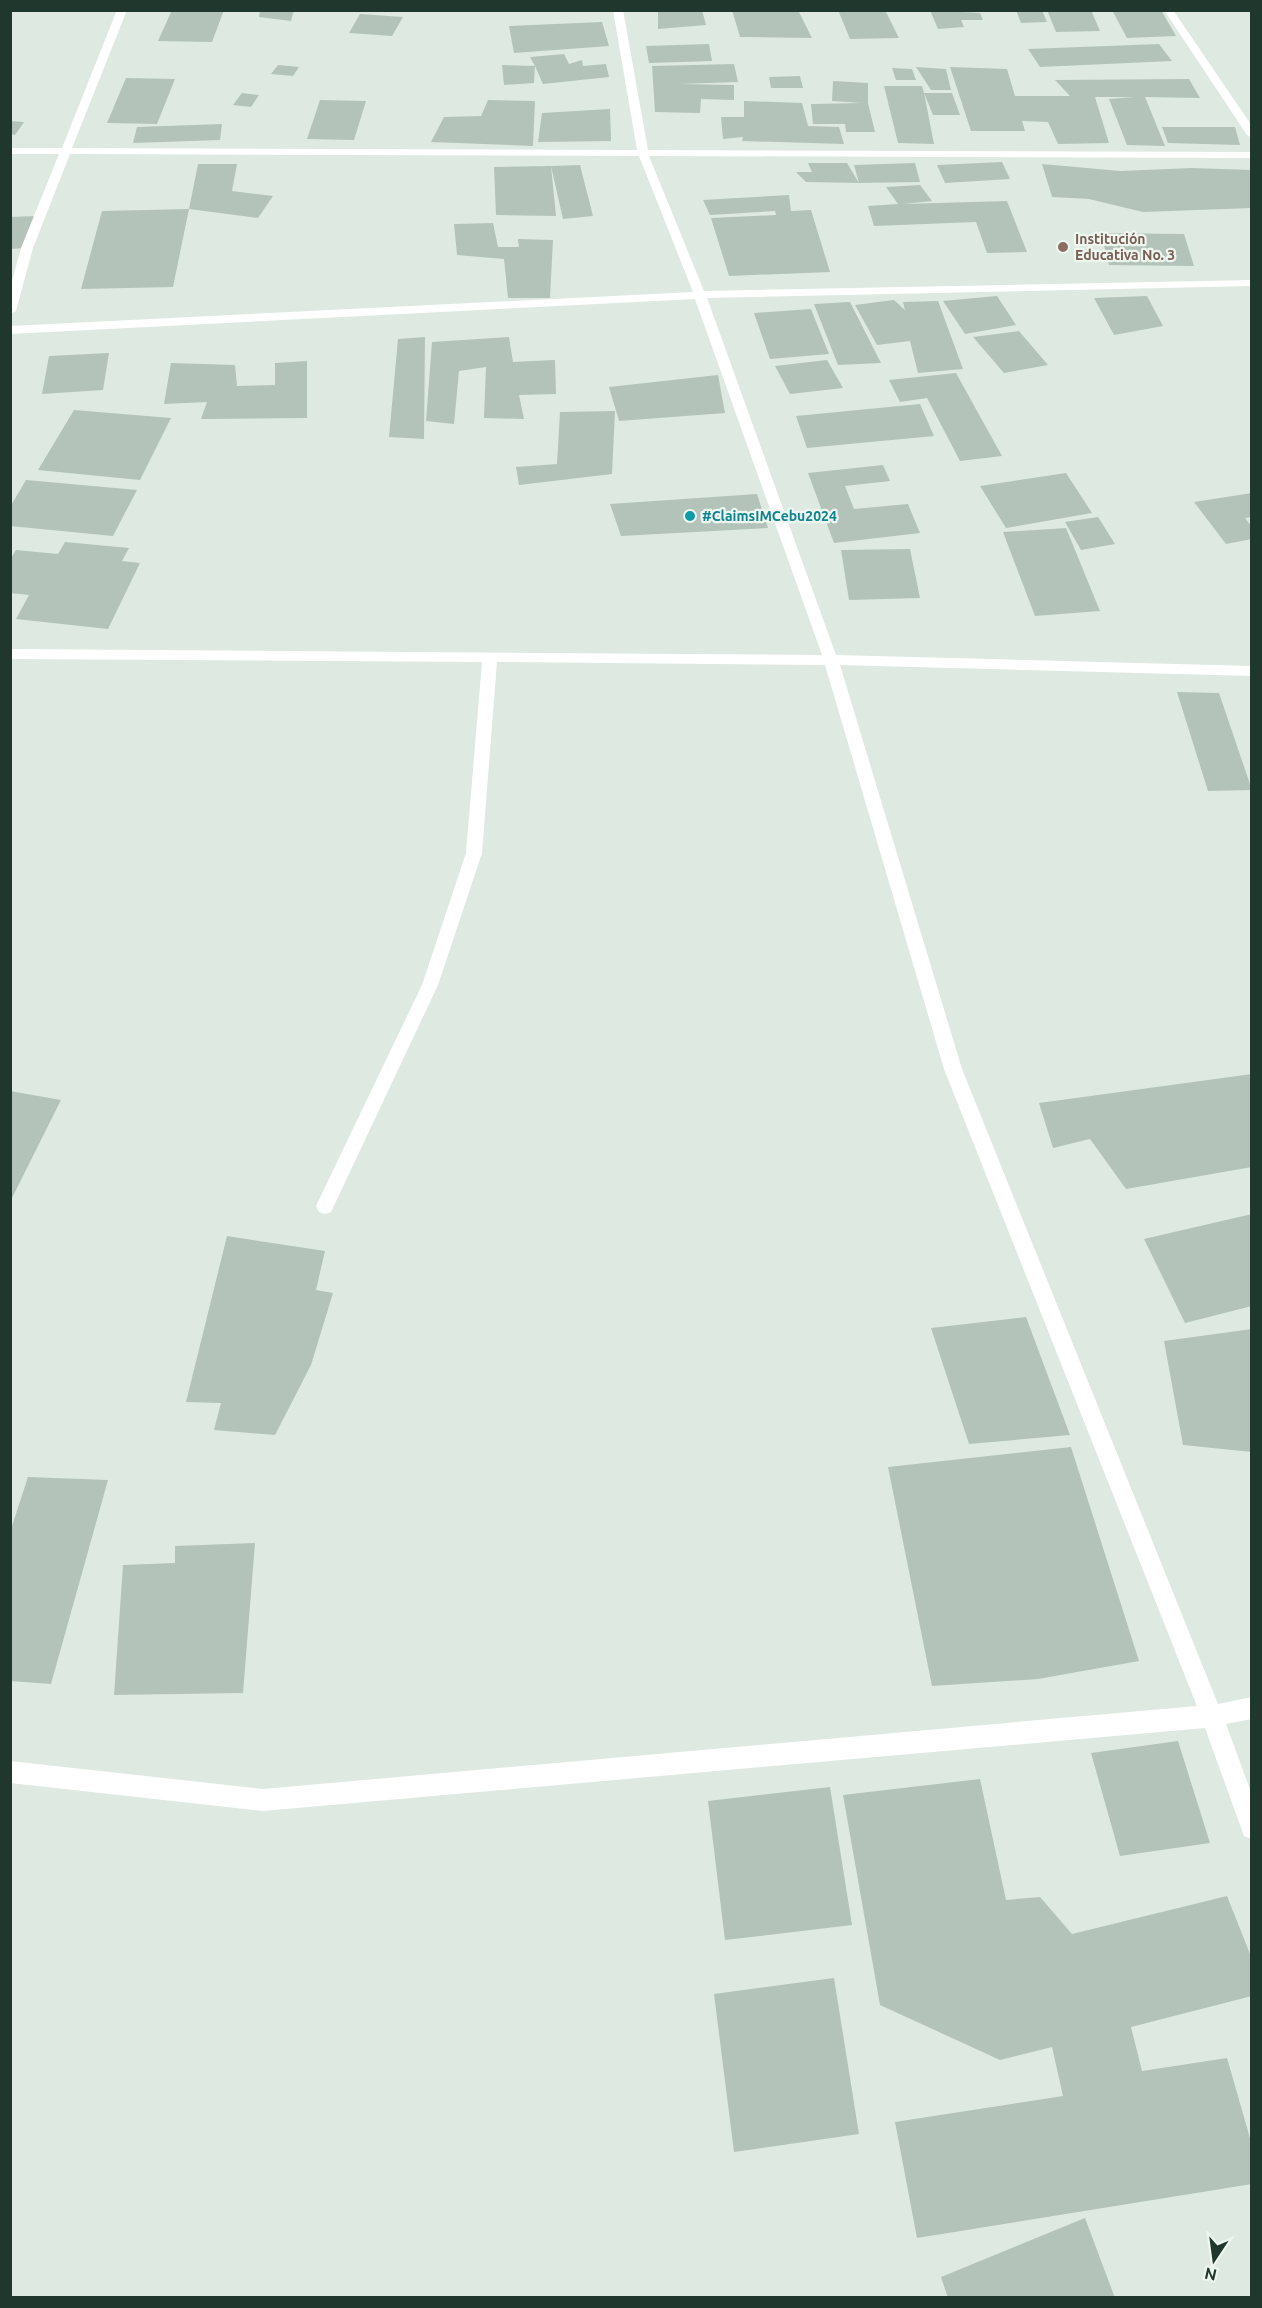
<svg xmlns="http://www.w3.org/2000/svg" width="1262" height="2308" viewBox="0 0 1262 2308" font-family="Ubuntu,sans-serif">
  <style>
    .building { fill: #b3c3ba }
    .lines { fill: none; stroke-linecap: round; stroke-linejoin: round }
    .street { fill: #fff; fill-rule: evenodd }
    .education-dot { fill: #8d6e63; stroke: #eef6f0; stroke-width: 2 }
    .culture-dot { fill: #0f9aa8; stroke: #eef6f0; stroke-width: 2 }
    .labels { text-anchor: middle; stroke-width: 4.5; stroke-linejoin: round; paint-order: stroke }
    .far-education-label { font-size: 14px; font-weight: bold; fill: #785e54; stroke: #eef6f0; text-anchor: start }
    .far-culture-label { font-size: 14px; font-weight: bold; fill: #0d838f; stroke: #eef6f0; text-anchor: start }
  </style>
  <rect width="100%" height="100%" fill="#dee9e2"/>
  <path class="building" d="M172,10H224L212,42L158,41Z
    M260,10H294L291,21L259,17Z
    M658,10H702L706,25L658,29Z
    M732,10H798L812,38L740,37Z
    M838,10H885L899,38L850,39Z
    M930,10L980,13L983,20H961L964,27L938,29Z
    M1016,10H1042L1047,22L1021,23Z
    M1047,10H1091L1100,31L1056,32Z
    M1112,10H1161L1176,36L1127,38Z
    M360,14L403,17L392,36L349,33Z
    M602,22L609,46L514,53L509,26Z
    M709,44L712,61L649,63L646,46Z
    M1159,44L1172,61L1040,67L1028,49Z
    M564,54L569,64L582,60L583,66L606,64L609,77L543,84L535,66L534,83L504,85L502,65L535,66L530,57Z
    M734,64L738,82L680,84L734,85V100L701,99L700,113L655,112L652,66Z
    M278,65L299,67L293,76L271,74Z
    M916,67L946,69L951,90H931Z
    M950,67L1007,69L1015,96H1070L1055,80L1189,79L1200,98L1145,97L1165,146L1127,145L1109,99L1134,97H1095L1109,143L1058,144L1048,122L1022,121L1025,131H971Z
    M892,68L912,69L916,80H896Z
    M800,76L803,88H771L769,77Z
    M126,78L175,79L157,124L107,123Z
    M833,81L868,83V103L875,132H846L845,124H813L811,104L861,103L832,101Z
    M884,86H922L924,93H952L960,115H933L924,93L934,144L898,143Z
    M242,93L259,95L251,107L233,105Z
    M320,100L366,101L354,140L307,139Z
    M488,100L535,101L533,146L431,142L444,117L481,116Z
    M744,101L802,103L808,126L839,127L844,144L742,141L743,137L723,139L721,117H744Z
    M610,109L611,141L538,142L542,113Z
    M10,121L24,122L15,135L10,134Z
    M222,124L220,140L133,143L137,127Z
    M1162,127H1235L1240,145L1168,143Z
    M1002,162L1010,179L945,183L937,165Z
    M808,163H847L859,183L806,182L796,172H812Z
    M915,163L920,182L859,183L854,165Z
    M198,164H237L232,191L273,196L258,218L189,209Z
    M1042,164L1120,171L1192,168L1252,170V208L1143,212L1089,199L1052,197Z
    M580,165L593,216L563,219L551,166Z
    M551,166L556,216L496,215L494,167Z
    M920,185L932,201L903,204L1007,201L1027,252L987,253L976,222L874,226L868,206L898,204L886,187Z
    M789,195L791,211L811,210L830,272L729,276L711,218L776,215L775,211L710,215L703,200Z
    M189,209L173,287L81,289L102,211Z
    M37,216L27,248L10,249V217Z
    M493,223L498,247H519L518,239L553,240L550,298H508L504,259L457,255L454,224Z
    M1101,233L1184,234L1194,266L1109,265Z
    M997,296L1016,325L965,334L943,301Z
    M1147,296L1163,326L1114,335L1094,298Z
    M894,300L905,310L903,302L938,301L963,369L918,373L910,341L877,345L855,305Z
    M850,302L881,363L838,365L814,304Z
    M811,309L829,354L770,359L754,313Z
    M1019,331L1048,365L1004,373L973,337Z
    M425,337L424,439L389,437L398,339Z
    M509,337L513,362L555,360L556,394L519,395L524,419L484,418L486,367L459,371L454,424L426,421L432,342Z
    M109,353L103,390L42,394L49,356Z
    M827,360L843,388L790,394L775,366Z
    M307,361V418L201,419L207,402L164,404L171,363L235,365L237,386L275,385V363Z
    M956,373L1002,456L960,461L927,398L900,402L889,380Z
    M718,375L725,413L619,421L609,387Z
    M920,404L934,436L807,448L796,416Z
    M74,410L171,418L140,480L38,470Z
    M615,411L612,474L519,485L516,467L557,464L560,412Z
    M883,465L890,481L845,486L854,509L908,504L920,533L834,543L808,473Z
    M1066,473L1092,513L1006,528L980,486Z
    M26,480L137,490L113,536L10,526V507Z
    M1252,493V517L1245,518L1252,527V539L1226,544L1194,502Z
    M757,494L768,528L621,536L610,504Z
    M1098,517L1115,544L1081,550L1065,522Z
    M1066,528L1100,611L1035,616L1003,532Z
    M65,542L129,548L122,561L140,563L108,629L16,619L29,595L10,593V560L16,550L58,554Z
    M910,549L920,598L849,600L841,550Z
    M1177,692L1219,693L1252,790L1208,791Z
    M1252,1074V1167L1126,1189L1090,1139L1053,1148L1039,1103Z
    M10,1091L61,1100L10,1202Z
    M1252,1214V1306L1185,1323L1144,1239Z
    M227,1236L325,1251L316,1290L333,1293L311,1365L275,1435L214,1430L221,1403L186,1402Z
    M1026,1317L1070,1435L969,1444L931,1328Z
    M1252,1329V1452L1183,1445L1164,1341Z
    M1071,1447L1139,1661L1038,1679L932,1686L888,1467Z
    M28,1477L108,1480L51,1684L10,1681V1532Z
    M255,1543L243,1693L114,1695L123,1565L175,1563V1546Z
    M1178,1741L1210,1843L1120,1856L1091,1753Z
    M980,1779L1006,1900L1040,1897L1072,1934L1227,1896L1252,1959V1996L1131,2027L1142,2071L1227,2058L1252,2145V2184L917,2238L895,2122L1063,2096L1052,2047L1000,2060L880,2005L843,1795Z
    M830,1787L852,1925L725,1940L708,1801Z
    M834,1978L859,2134L734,2152L714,1994Z
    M1085,2218L1115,2298H948L941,2277Z"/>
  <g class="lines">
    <path class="street" d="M117,10H127L72,148L637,150L613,10H623L648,150L1252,152V158L649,156L704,291L1252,280V286L707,298L836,655L1252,666V676L840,665L962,1069L1218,1704L1252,1697V1719L1226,1724L1252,1795V1839L1244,1836L1205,1728L263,1811L10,1783V1761L263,1789L1197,1706L944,1069L825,665L497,662L482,853L438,985L331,1212L325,1214L319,1212L316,1206L422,985L466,853L482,662L10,659V649L822,655L695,299L10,334V326L693,292L639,156L70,154L33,248L16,311L10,314V288L21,248L59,154H10V148H62Z
      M1164,10H1173L1252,126V138L1247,135Z"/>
  </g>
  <circle class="education-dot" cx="1063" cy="247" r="6"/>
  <circle class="culture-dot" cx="690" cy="516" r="6"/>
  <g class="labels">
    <g class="far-education-label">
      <text x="1075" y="244">Institución<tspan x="1075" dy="16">Educativa No. 3</tspan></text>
    </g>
    <g class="far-culture-label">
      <text x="702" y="521">#ClaimsIMCebu2024</text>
    </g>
  </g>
  <rect width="1262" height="2308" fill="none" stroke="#20372d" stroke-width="24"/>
  <g transform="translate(1214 2260) rotate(193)" stroke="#eef6f0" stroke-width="4.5" paint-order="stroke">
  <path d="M0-4.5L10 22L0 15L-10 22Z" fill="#20372d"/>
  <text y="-9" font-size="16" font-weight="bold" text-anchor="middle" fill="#20372d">N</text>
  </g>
</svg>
